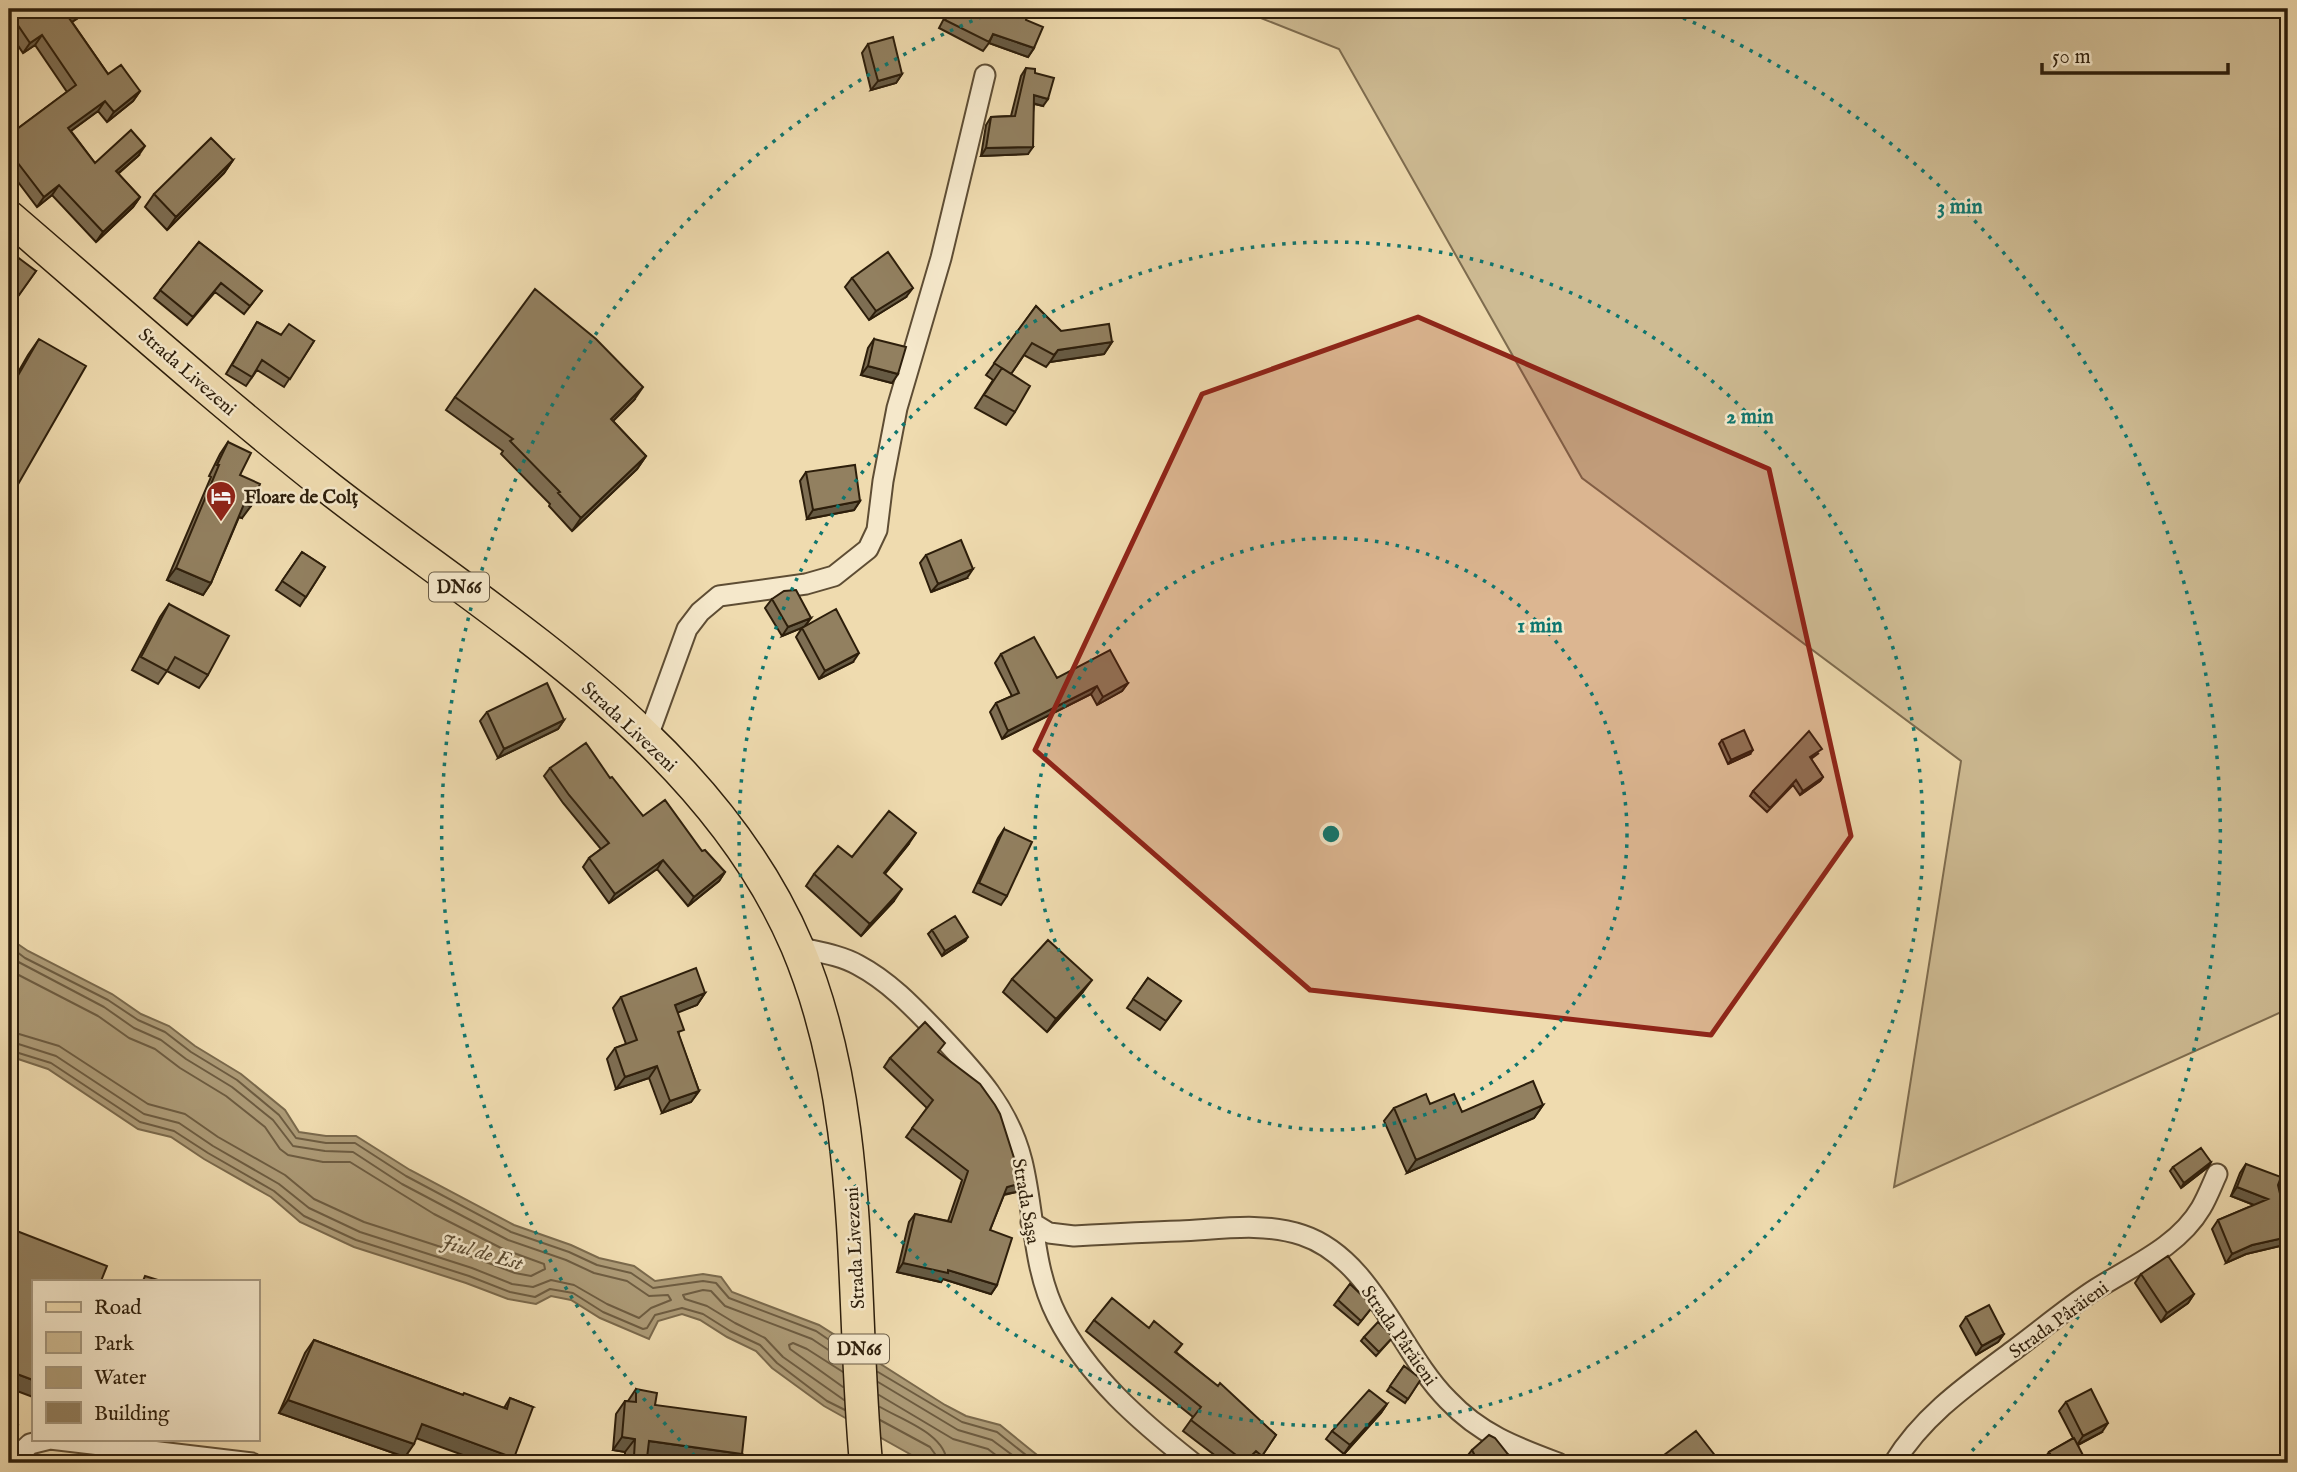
<svg xmlns="http://www.w3.org/2000/svg" width="2297" height="1472" viewBox="0 0 2297 1472" font-family="'IM FELL English',serif">
  <style>
    .green { fill: #cebb93; stroke: #7e6c4f; stroke-width: 2 }
    .water { fill: #ad9b77; stroke: #7a694c; stroke-width: 2 }
    .lines { fill: none; stroke-linecap: round; stroke-linejoin: round }
    .shore { stroke: #6d5c41; stroke-width: 2 }
    .minor-casing { stroke: #5e4d34; stroke-width: 23 }
    .primary-casing { stroke: #2d1e0b; stroke-width: 35 }
    .minor { stroke: #f5e8cb; stroke-width: 19 }
    .primary { stroke: #efdbaf; stroke-width: 32 }
    .wall { fill: #7e6e53; stroke: #2d1e0b; stroke-width: 2 }
    .shaded-wall { fill: #665a43; stroke: #2d1e0b; stroke-width: 2 }
    .building { fill: #928060; stroke: #2d1e0b; stroke-width: 2 }
    .marked { fill: #8f2418; fill-opacity: 0.2; stroke: #8f2418; stroke-width: 5; stroke-linejoin: round }
    .ring { fill: none; stroke: #0f766e; stroke-width: 3.5; stroke-dasharray: 3.5 7 }
    .labels { text-anchor: middle; stroke-width: 5; stroke-linejoin: round; paint-order: stroke }
    .shield { fill: #f5e8cb; stroke: #695b45; stroke-width: 2 }
    .shield-label { font-size: 18px; font-weight: bold; fill: #2d1e0b }
    .street-label { font-size: 19px; fill: #2d1e0b; stroke: #f5e8cb }
    .poi-label { font-size: 19px; font-weight: bold; fill: #2d1e0b; stroke: #f5e8cb; text-anchor: start }
    .water-label { font-size: 21px; font-style: italic; fill: #5a4a31; stroke: #f5e8cb }
    .centre { fill: #0f766e; stroke: #f5e8cb; stroke-width: 3.5 }
    .ring-label { font-size: 21px; text-anchor: middle; font-weight: bold; fill: #0f766e; stroke: #f5e8cb; stroke-width: 5; stroke-linejoin: round; paint-order: stroke }
  </style>
  <rect width="100%" height="100%" fill="#efdbaf"/>
  <filter id="stains"><feTurbulence type="fractalNoise" baseFrequency=".00286" numOctaves="4"/><feColorMatrix values="0 0 0 0 .2 0 0 0 0 .09 0 0 0 0 .02 0 0 0 .5 -.17"/></filter>
  <radialGradient id="worn" r=".72"><stop offset=".6" stop-color="#630" stop-opacity="0"/><stop offset="1" stop-color="#630" stop-opacity=".3"/></radialGradient>
  <path class="green" d="M1238,9H2288V1009L1894,1187L1961,761L1582,478L1339,49Z"/>
  <path class="water" d="M9,938L28,951L112,994L141,1014L169,1026L195,1046L241,1074L285,1110L299,1132L326,1136H356L410,1170L514,1225L571,1245L599,1258L634,1266L655,1281L703,1274L721,1277L732,1292L819,1325L945,1405L966,1416L1000,1425L1047,1463H926L824,1406L772,1368L756,1351L727,1337L700,1320L682,1314L658,1321L649,1339L600,1318L571,1300L551,1296L536,1304L508,1299L466,1283L354,1247L300,1222L271,1197L204,1159L171,1137L138,1129L48,1069L9,1056Z"/>
  <g class="lines">
    <path class="shore" d="M9,946L25,958L108,1000L138,1020L165,1032L191,1052L237,1080L279,1115L296,1138L326,1143H355L406,1176L511,1232L569,1252L597,1265L631,1273L653,1288L703,1281L716,1283L729,1298L816,1331L841,1348
      M9,957L104,1007L134,1028L161,1040L186,1059L232,1087L273,1120L293,1146L325,1151L353,1152L402,1184L508,1240L566,1260L594,1273L627,1281L649,1296L668,1295L671,1300L651,1308L639,1318L607,1304L574,1285L551,1280L533,1287L512,1284L472,1268L360,1232L309,1208L279,1184L213,1146L179,1123L144,1114L56,1056L9,1041
      M9,970L98,1016L129,1038L155,1049L180,1068L226,1096L265,1127L280,1149L288,1155L323,1162H350L434,1214L503,1249L544,1264L545,1269L531,1276L515,1273L475,1258L364,1222L314,1199L285,1175L218,1137L185,1114L148,1104L59,1046L9,1031
      M9,1050L51,1063L140,1122L174,1131L208,1153L274,1191L304,1216L356,1240L469,1276L510,1292L535,1297L550,1289L573,1293L603,1312L643,1329L647,1328L655,1315L682,1308L703,1314L730,1331L760,1345L777,1363L827,1401L845,1410
      M842,1359L812,1339L725,1306L711,1291L703,1290L683,1295L685,1299L707,1306L735,1323L765,1338L783,1357L844,1400
      M843,1372L807,1349L793,1343L789,1345L790,1349L843,1387
      M878,1372L962,1422L997,1432L1036,1463
      M878,1382L958,1430L992,1440L1023,1463
      M879,1395L953,1439L988,1449L1006,1463
      M880,1407C902,1420 946,1434 947,1463
      M880,1420L930,1447L935,1454L937,1463"/>
    <g class="minor-casing">
      <path id="minor" d="M647,739L687,629L700,612L719,596L806,584L834,576L868,549L877,530L883,481L897,408L941,258L985,75
        M797,947C818,952 840,955 858,965C890,982 914,1008 939,1034C975,1072 1009,1108 1022,1161C1035,1214 1032,1267 1057,1316C1088,1377 1141,1422 1193,1463
        M1031,1222L1049,1233L1074,1236C1109,1234 1145,1232 1180,1231C1221,1229 1263,1222 1302,1235C1372,1258 1399,1351 1448,1400C1480,1434 1515,1447 1558,1463
        M10,1463L30,1444L50,1439L252,1463
        M1894,1463C1923,1415 1970,1383 2014,1350C2041,1330 2068,1307 2096,1289C2132,1266 2178,1247 2201,1208C2207,1198 2212,1185 2217,1174"/>
    </g>
    <g class="primary-casing">
      <path id="primary" d="M9,217C115,308 219,401 329,488C498,620 709,740 797,946C866,1110 850,1290 866,1463"/>
    </g>
    <use href="#minor" class="minor"/>
    <use href="#primary" class="primary"/>
  </g>
  <path class="wall" d="M9,9H84L78,18L72,22L108,74L140,91L133,101L107,122L98,111L71,131L95,163L138,156L118,174L140,197L133,207L96,242L52,195L37,207L9,170V126L13,132L67,92L35,45L23,53L9,32Z
    M949,9H1028L1026,20L1034,48L1028,57L989,43L983,51L939,28Z
    M868,44L902,74L896,83L871,90L862,53Z
    M1026,68L1035,73L1043,106L1034,104L1028,154L981,156L986,125L991,117L1011,116L1021,76Z
    M233,160L224,173L167,230L145,207L154,194Z
    M199,242L262,291L244,314L215,292L187,325L154,298Z
    M9,266L36,271L12,304L9,301Z
    M852,278L906,297L869,320L845,287Z
    M1036,306L1061,331L1112,342L1104,354L1050,362L1046,367L1024,355L1011,374L1015,412L1006,425L975,408L993,380L986,375Z
    M257,322L281,335L314,341L284,387L257,370L246,386L226,374Z
    M39,339L9,500V388L28,355Z
    M874,339L892,383L861,375L868,348Z
    M455,397L634,400L613,421L646,456L637,469L572,531L549,506L550,504L501,454L503,451L446,410Z
    M228,442L240,475L242,518L239,517L211,583L203,595L167,580L211,477L209,476L220,454Z
    M806,472L860,501L854,510L807,519L800,481Z
    M302,552L325,567L300,606L276,590Z
    M926,555L967,578L931,592L920,563Z
    M772,599L811,618L804,627L782,636L765,608Z
    M169,604L208,675L199,688L167,671L158,684L132,670L160,617Z
    M802,628L853,662L819,679L796,637Z
    M1001,654L1057,678L1128,683L1122,691L1097,705L1091,694L1002,739L990,712L996,703L1012,696L995,663Z
    M487,712L564,720L558,729L498,758L480,721Z
    M1722,740L1750,754L1728,764L1719,744Z
    M1819,753L1811,759L1823,777L1820,781L1800,795L1793,785L1767,812L1750,796L1753,791Z
    M550,768L610,778L643,816L702,851L725,872L719,881L688,906L657,869L609,903L583,867L589,858L601,849L563,803L544,776Z
    M1004,829L1007,896L1001,905L973,892L998,838Z
    M908,845L885,874L894,901L861,936L806,886L814,874L852,857Z
    M932,930L965,941L942,956L928,934Z
    M1148,978L1181,1001L1160,1030L1127,1008Z
    M1012,979L1082,993L1047,1032L1003,992Z
    M705,993L697,1005L677,1012L679,1036L699,1091L691,1102L662,1113L649,1078L616,1089L607,1059L615,1048L626,1044L613,1008L621,997Z
    M939,1053L1022,1183L1016,1192L1004,1195L990,1230L997,1285L991,1294L943,1279L941,1282L897,1272L909,1222L915,1214L948,1221L962,1180L906,1137L927,1108L884,1067L890,1058Z
    M1430,1104L1462,1112L1543,1105L1534,1118L1407,1173L1384,1121L1394,1108Z
    M2211,1162L2208,1167L2181,1188L2170,1171L2173,1167Z
    M2246,1164L2278,1185L2284,1245L2246,1254L2226,1263L2212,1229L2218,1220L2254,1205L2231,1196L2240,1173Z
    M2141,1274L2194,1294L2188,1303L2161,1322L2135,1283Z
    M1350,1284L1373,1306L1358,1325L1334,1305Z
    M1966,1317L2004,1334L1998,1342L1976,1355L1960,1326Z
    M1094,1320L1149,1328L1182,1344L1176,1352L1276,1435L1257,1463H1250L1248,1462L1247,1463H1225L1183,1431L1193,1417L1086,1331Z
    M1364,1337H1393L1376,1356L1361,1341Z
    M314,1340L463,1395L504,1408L510,1398L533,1407L416,1438L405,1457L279,1413L305,1353Z
    M1404,1366L1421,1379L1405,1403L1387,1391Z
    M636,1389L655,1405L742,1454L736,1463H705L647,1455L643,1463H625V1452L613,1450L616,1414L625,1401H628Z
    M2066,1402L2102,1432L2078,1445L2082,1463H2050L2046,1456L2049,1452L2073,1438L2059,1411Z
    M1387,1404L1381,1413L1344,1454L1326,1439L1332,1431Z
    M1472,1450L1513,1463H1468L1465,1459Z"/>
  <path class="shaded-wall" d="M84,9L78,18L62,28L69,18Z
    M993,34L1034,48L1028,57L989,43Z
    M42,35L35,45L23,53L30,43Z
    M902,74L896,83L871,90L878,81Z
    M140,91L133,101L107,122L114,112Z
    M1034,95L1048,99L1043,106L1029,102Z
    M105,101L98,111L61,138L68,128Z
    M145,146L138,156L109,181L116,171Z
    M1033,147L1028,154L981,156L986,148Z
    M233,160L224,173L167,230L176,217Z
    M59,185L52,195L37,207L44,197Z
    M140,197L133,207L96,242L103,232Z
    M913,288L906,297L869,320L876,311Z
    M1112,342L1104,354L1050,362L1058,350Z
    M868,366L898,374L892,383L861,375Z
    M643,387L634,400L602,432L611,419Z
    M646,456L637,469L572,531L581,518Z
    M860,501L854,510L807,519L813,510Z
    M244,504L251,506L242,518L236,516Z
    M176,568L211,583L203,595L167,580Z
    M973,569L967,578L931,592L938,584Z
    M811,618L804,627L782,636L788,627Z
    M859,653L853,662L819,679L825,671Z
    M1128,683L1122,691L1097,705L1103,697Z
    M1097,686L1091,694L1002,739L1008,731Z
    M564,720L558,729L498,758L504,749Z
    M1753,750L1750,754L1728,764L1731,760Z
    M1823,777L1820,781L1800,795L1803,791Z
    M916,833L908,845L875,885L884,873Z
    M663,860L657,869L609,903L615,894Z
    M725,872L719,881L688,906L694,897Z
    M902,889L894,901L861,936L870,924Z
    M968,937L965,941L942,956L945,951Z
    M1092,980L1082,993L1047,1032L1056,1019Z
    M705,993L697,1005L667,1017L675,1005Z
    M657,1066L649,1078L616,1089L625,1077Z
    M699,1091L691,1102L662,1113L670,1101Z
    M1543,1105L1534,1118L1407,1173L1416,1160Z
    M2211,1162L2208,1167L2181,1188L2184,1183Z
    M1022,1183L1016,1192L1000,1195L1007,1187Z
    M2237,1187L2268,1199L2262,1208L2231,1196Z
    M2288,1237V1239L2284,1245L2246,1254L2226,1263L2232,1254L2252,1245Z
    M903,1263L948,1270L997,1285L991,1294L943,1279L941,1282L897,1272Z
    M2194,1294L2188,1303L2161,1322L2167,1313Z
    M2004,1334L1998,1342L1976,1355L1982,1346Z
    M9,1371L33,1380V1397L9,1388Z
    M288,1400L414,1444L405,1457L279,1413Z
    M1387,1404L1381,1413L1344,1454L1350,1445Z
    M2108,1423L2102,1432L2077,1445L2083,1436Z
    M422,1424L514,1458L510,1463H485L413,1437Z
    M622,1437L635,1439L625,1452L613,1450Z
    M649,1441L742,1454L736,1463H705L640,1454Z
    M634,1457L647,1458L643,1463H630Z"/>
  <path class="building" d="M9,9H83L69,18L108,74L121,65L140,91L114,112L105,101L68,128L95,163L131,130L145,146L116,171L140,197L103,232L59,185L44,197L14,158L9,163V126L13,132L76,85L42,35L30,43L9,12Z
    M951,9H1028L1026,20L1043,27L1034,48L993,34L989,42L945,20Z
    M893,37L902,74L878,81L868,44Z
    M1026,68L1035,69V73L1054,78L1048,99L1034,95L1033,147L986,148L991,117L1015,116Z
    M211,138L233,160L176,217L154,194Z
    M199,242L262,291L250,306L221,283L193,317L160,290Z
    M888,252L913,288L876,311L852,278Z
    M16,256L36,271L19,295L9,288V266Z
    M535,289L596,339L643,387L611,419L646,456L581,518L558,493L560,492L510,441L513,439L455,397Z
    M1036,306L1061,331L1109,324L1112,342L1058,350L1054,355L1032,343L1011,374L994,363Z
    M257,322L281,335L289,324L314,341L290,379L262,360L252,377L232,365Z
    M39,339L86,366L9,500V391Z
    M874,339L906,347L898,374L868,366Z
    M1002,368L1030,386L1015,412L984,395Z
    M228,442L251,453L240,475L260,484L251,506L244,504L211,583L176,568L219,465H217Z
    M855,465L860,501L813,510L806,472Z
    M961,540L973,569L938,584L926,555Z
    M302,552L325,567L306,597L282,581Z
    M796,590L811,618L788,627L772,599L784,591Z
    M169,604L229,636L208,675L175,657L167,671L141,657Z
    M836,609L859,653L825,671L802,628Z
    M1034,637L1057,678L1110,650L1128,683L1103,697L1097,686L1008,731L996,703L1019,693L1001,654Z
    M547,683L564,720L504,749L487,712Z
    M1744,730L1753,750L1731,760L1722,740Z
    M1809,731L1822,749L1810,757L1823,777L1803,791L1796,780L1770,808L1753,791Z
    M586,743L610,778L612,777L643,816L665,800L702,851L705,850L725,872L694,897L663,860L615,894L589,858L609,843L569,795L550,768Z
    M889,811L916,833L884,873L902,889L870,924L814,874L838,846L852,857Z
    M1004,829L1032,842L1007,896L979,883Z
    M955,916L968,937L945,951L932,930Z
    M1048,940L1092,980L1056,1019L1012,979Z
    M696,968L705,993L675,1005L684,1030L678,1032L699,1091L670,1101L657,1066L625,1077L615,1048L637,1040L621,997Z
    M1148,978L1181,1001L1166,1021L1133,999Z
    M925,1022L945,1043L938,1052L980,1084L995,1105L1000,1114L1022,1183L1007,1187L990,1230L1012,1238L997,1285L948,1270V1273L903,1263L915,1214L951,1222L968,1171L912,1128L933,1100L890,1058Z
    M1533,1081L1543,1105L1416,1160L1394,1108L1426,1094L1430,1104L1454,1094L1462,1112Z
    M2201,1148L2211,1162L2184,1183L2173,1167Z
    M2246,1164L2281,1177L2278,1185L2288,1228V1237L2252,1245L2232,1254L2218,1220L2268,1199L2237,1187Z
    M9,1228L107,1266L101,1281H33V1380L9,1371Z
    M2168,1256L2194,1294L2167,1313L2141,1274Z
    M145,1276L161,1281H143Z
    M1350,1284L1373,1306L1361,1321L1338,1300Z
    M1112,1298L1149,1328L1154,1321L1182,1344L1175,1352L1218,1386L1220,1383L1276,1435L1262,1456L1256,1451L1245,1462L1191,1420L1201,1407L1094,1320Z
    M1989,1305L2004,1334L1982,1346L1966,1317Z
    M1378,1322L1393,1337L1379,1352L1364,1337Z
    M314,1340L463,1395L464,1393L507,1409L510,1398L533,1407L514,1458L422,1424L414,1444L288,1400Z
    M1404,1366L1421,1379L1408,1399L1390,1386Z
    M636,1389L657,1393L655,1405L746,1417L742,1454L649,1441L647,1458L634,1457L635,1439L622,1437L625,1401L636,1402Z
    M2091,1389L2108,1423L2083,1436L2066,1402Z
    M1369,1390L1387,1404L1350,1445L1332,1431Z
    M9,1419L18,1425L9,1437Z
    M1696,1431L1717,1458L1711,1463H1658L1656,1461Z
    M1489,1435L1495,1438L1514,1462L1512,1463H1473L1477,1460L1472,1450Z
    M2074,1438L2085,1459L2077,1463H2055L2049,1452Z
    M1924,1457L1929,1463H1914Z"/>
  <path class="marked" d="M1418,317L1769,469L1851,836L1711,1035L1310,990L1035,750L1202,394Z"/>
  <g class="ring">
    <circle cx="1331" cy="834" r="296"/>
    <circle cx="1331" cy="834" r="592"/>
    <path d="M702 1463A889 889 0 0 1 998 10M1664 10A889 889 0 0 1 1960 1463"/>
  </g>
  <defs>
    <g id="hotel-pin" transform="scale(1.575)"><path d="M0 17L-7.5 6A9.5 9.5 0 1 1 7.5 6Z" fill="#8f2418" stroke="#f5e8cb"/><path d="M-6-4.5h1.5V1H6V5H4.5V3h-9V5H-6ZM-4 0a1.8 1.8 0 1 1 3.6 0ZM.5 0V-2.5h3Q6-2.5 6 0Z" fill="#fff"/></g>
  </defs>
  <g fill-rule="evenodd">
    <use href="#hotel-pin" x="221" y="496"/>
  </g>
  <g class="labels">
    <g class="shield">
      <rect x="429" y="572.5" width="60" height="29" rx="5"/>
      <rect x="829" y="1334.5" width="60" height="29" rx="5"/>
    </g>
    <g class="shield-label">
      <text x="459" y="593">DN66</text>
      <text x="859" y="1355">DN66</text>
    </g>
    <g class="street-label">
      <text transform="translate(188 371) rotate(41)" y="7">Strada Livezeni</text>
      <text transform="translate(630 726) rotate(43)" y="7">Strada Livezeni</text>
      <text transform="translate(1027 1201) rotate(80)" y="7">Strada Saşa</text>
      <text transform="translate(854 1248) rotate(-93)" y="7">Strada Livezeni</text>
      <text transform="translate(2058 1319) rotate(-36)" y="7">Strada Pârăieni</text>
      <text transform="translate(1400 1335) rotate(55)" y="7">Strada Pârăieni</text>
    </g>
    <g class="poi-label">
      <text x="244" y="503">Floare de Colț</text>
    </g>
    <g class="water-label">
      <text transform="translate(482 1252) rotate(16)" y="7">Jiul de Est</text>
    </g>
  </g>
  <circle cx="1331" cy="834" r="10" class="centre"/>
  <g class="ring-label">
    <text x="1960" y="213">3 min</text>
    <text x="1750" y="423">2 min</text>
    <text x="1540" y="632">1 min</text>
  </g>
  <rect width="2297" height="1472" fill="none" stroke="#efdbaf" stroke-width="35"/>
  <rect x="10" y="10" width="2276" height="1451" fill="none" stroke="#2d1e0b" stroke-width="3.5"/>
  <rect x="18" y="18" width="2262" height="1437" fill="none" stroke="#2d1e0b" stroke-width="2"/>
  <rect x="32" y="1280" width="228" height="161" fill="#f5e8cb" stroke="#a5977e" stroke-width="2"/>
  <rect x="46" y="1302" width="35" height="10" fill="#efdbaf" stroke="#a5977e" stroke-width="2"/>
  <text x="94" y="1314" font-size="21" fill="#2d1e0b">Road</text>
  <rect x="46" y="1332" width="35" height="21" fill="#cebb93" stroke="#a5977e" stroke-width="2"/>
  <text x="94" y="1350" font-size="21" fill="#2d1e0b">Park</text>
  <rect x="46" y="1367" width="35" height="21" fill="#ad9b77" stroke="#a5977e" stroke-width="2"/>
  <text x="94" y="1384" font-size="21" fill="#2d1e0b">Water</text>
  <rect x="46" y="1402" width="35" height="21" fill="#928060" stroke="#a5977e" stroke-width="2"/>
  <text x="94" y="1420" font-size="21" fill="#2d1e0b">Building</text>
  <path d="M2042 63v10h186v-10" fill="none" stroke="#2d1e0b" stroke-width="3.5"/>
  <text x="2052" y="63" font-size="21" fill="#2d1e0b" stroke="#f5e8cb" stroke-width="5" paint-order="stroke">50 m</text>
  <rect width="100%" height="100%" filter="url(#stains)"/>
  <rect width="100%" height="100%" fill="url(#worn)"/>
</svg>
